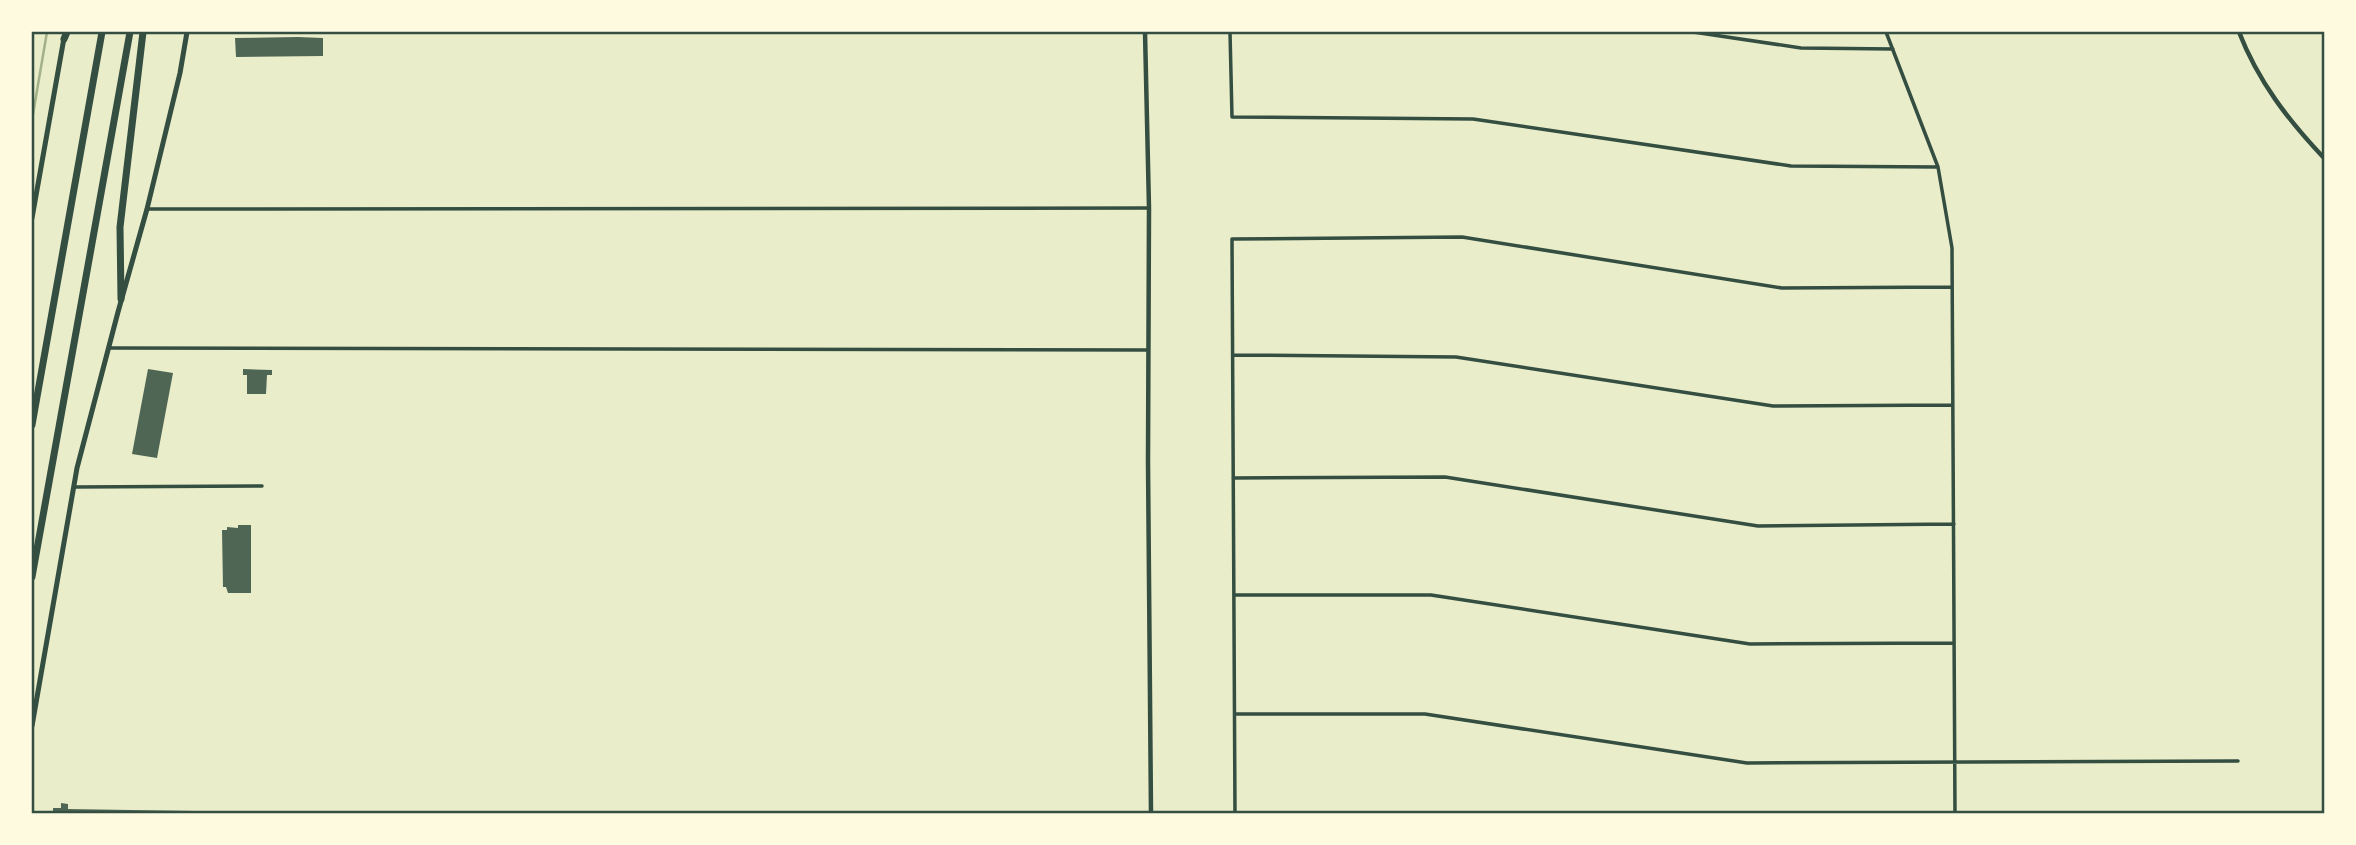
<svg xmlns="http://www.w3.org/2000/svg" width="2356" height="845" viewBox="0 0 2356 845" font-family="Spectral,serif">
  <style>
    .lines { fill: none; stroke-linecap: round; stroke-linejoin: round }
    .stream { stroke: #a3b18a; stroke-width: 2.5 }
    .building { fill: #4f6655 }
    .minor { stroke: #344e41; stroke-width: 3.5 }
    .tertiary { stroke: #344e41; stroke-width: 4.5 }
    .secondary { stroke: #344e41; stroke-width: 5 }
    .motorway { stroke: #344e41; stroke-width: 7 }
    .rail { stroke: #7c8e77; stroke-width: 2.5 }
    .neatline { fill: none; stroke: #344e41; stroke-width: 2.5 }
  </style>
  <rect width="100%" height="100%" fill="#e9edc9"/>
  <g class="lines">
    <path class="stream" d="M32,120L47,32"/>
  </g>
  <path class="building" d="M298,37L323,38V56L236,57L235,38Z
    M148,369L173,373L157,458L132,454Z
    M243,369L272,370V375H267L266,394H247V375H243Z
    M238,525H251V593H228L226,587H223L222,530H227V527L238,528Z
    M61,803L68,804V809L194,811V814H53V808H61Z"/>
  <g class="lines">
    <path class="minor" d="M1230,32L1232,117L1473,119L1791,166L1938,167
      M1693,32L1801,48L1893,49
      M1886,32L1938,167L1952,248L1955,814
      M147,209L1149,208
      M108,348L1148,350
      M1233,355L1456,357L1773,406L1953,405
      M1233,478L1445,477L1758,526L1954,524
      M74,487L262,486
      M1234,595H1431L1750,644L1954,643
      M1235,714H1425L1747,763L2238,761
      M1235,814L1232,239L1462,237L1782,288L1952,287"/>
    <path class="tertiary" d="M1145,32L1149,208L1148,462L1151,814
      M2239,32C2258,81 2288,120 2324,158"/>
    <path class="secondary" d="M32,218L64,38
      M32,726L77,468L118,312L147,209L180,73L187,32"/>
    <path class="motorway" d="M64,39L67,32
      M121,299L120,227L143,32
      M32,425L102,32
      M32,577L130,32"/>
    <path class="rail" d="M32,33V32"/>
  </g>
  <rect width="2356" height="845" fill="none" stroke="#fefae0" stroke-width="66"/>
  <rect x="33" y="33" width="2290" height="779" class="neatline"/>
</svg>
